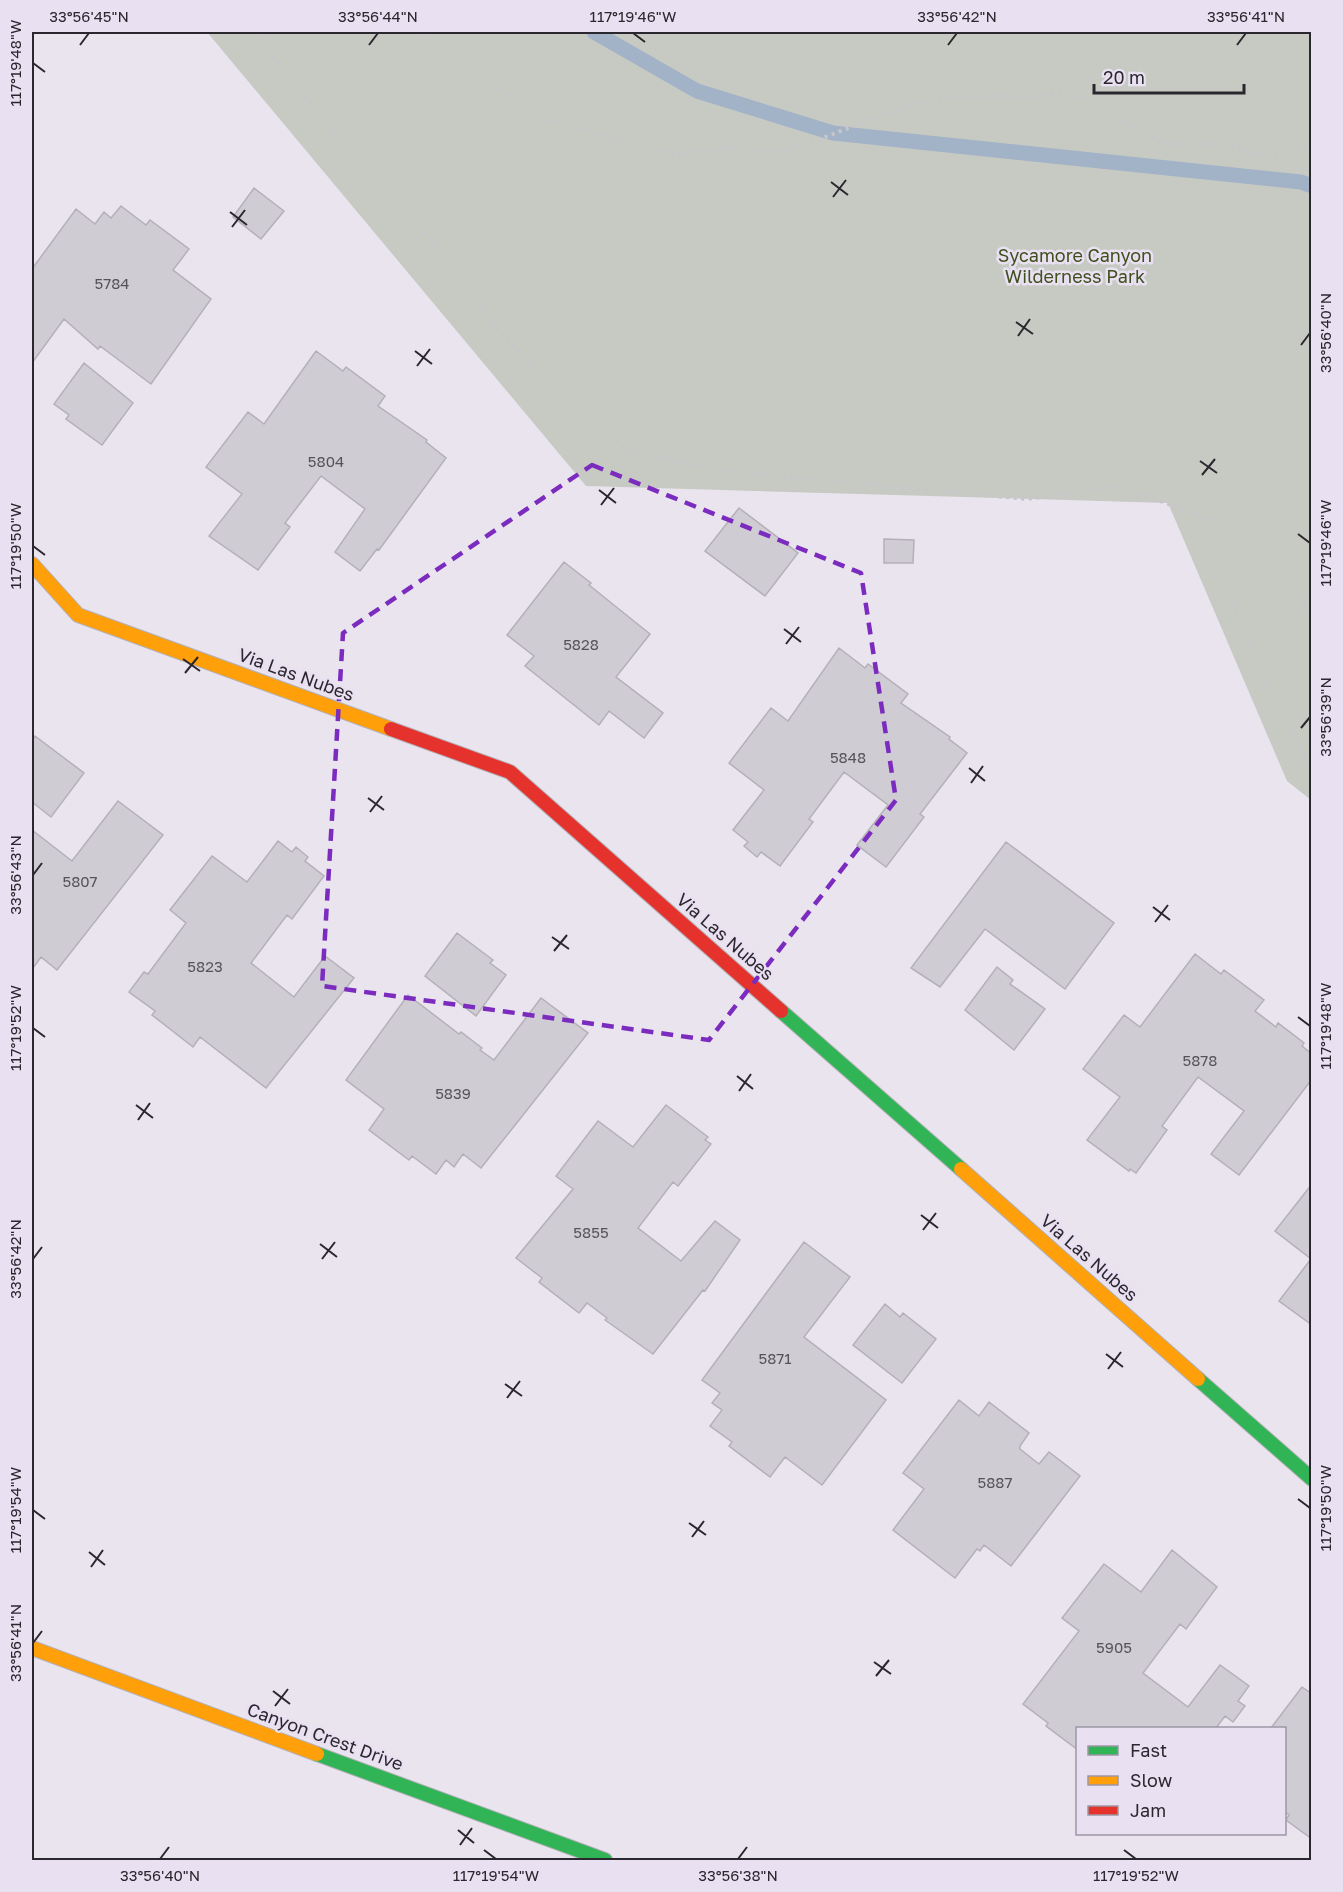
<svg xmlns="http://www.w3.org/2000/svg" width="1343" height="1892" viewBox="0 0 1343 1892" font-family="'Golos Text',sans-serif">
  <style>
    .green { fill: #c7cac3 }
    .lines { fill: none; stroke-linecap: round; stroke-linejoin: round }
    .stream { stroke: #a2b2c7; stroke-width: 15 }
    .building { fill: #d0ccd3; stroke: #b5b0b8; stroke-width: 1.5 }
    .fast-casing { stroke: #b4b0b8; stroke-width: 16 }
    .slow-casing { stroke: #b4b0b8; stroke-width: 16 }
    .jam-casing { stroke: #b4b0b8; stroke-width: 16 }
    .path { stroke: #c7c6c9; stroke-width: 4; stroke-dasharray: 3 4.5; stroke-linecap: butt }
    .fast { stroke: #30b455; stroke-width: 14 }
    .slow { stroke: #ff9f0a; stroke-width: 14 }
    .jam { stroke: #e5322d; stroke-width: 14 }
    .marked { fill: none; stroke: #7b2cbf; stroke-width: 4.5; stroke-dasharray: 12 8; stroke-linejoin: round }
    .ticks { fill: none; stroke: #2b272e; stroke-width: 2 }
    .labels { text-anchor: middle; stroke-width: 5; stroke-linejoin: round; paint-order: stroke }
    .number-label { font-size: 15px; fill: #57535a }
    .park-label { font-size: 18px; fill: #40501d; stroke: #e9e0f2 }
    .street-label { font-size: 18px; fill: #2b272e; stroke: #e9e0f2 }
    .neatline { fill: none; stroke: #2b272e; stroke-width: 2 }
    .ticks-label { font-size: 15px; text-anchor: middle; fill: #2b272e }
  </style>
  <rect width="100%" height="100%" fill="#e9e4ee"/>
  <path class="green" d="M207,32H1311V800L1287,781L1168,503L586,486Z"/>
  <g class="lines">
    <path class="stream" d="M594,32L697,91L833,133L1301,182L1312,186"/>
  </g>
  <path class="building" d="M254,188L284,211L261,239L233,217Z
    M121,206L146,225L150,220L189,249L173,270L211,299L151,384L100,346L98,349L64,319L32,363V269L76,209L95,224L104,212L111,218Z
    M316,351L343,371L346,367L385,396L378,406L427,440L426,442L446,458L379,550L377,549L360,571L335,552L365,509L321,476L285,523L290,527L258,570L209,536L242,494L206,467L248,412L264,424Z
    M84,363L133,403L102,445L66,419L69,415L54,404Z
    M739,508L798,553L765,596L705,551Z
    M884,539L914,540L913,563H884Z
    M564,562L591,583L589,585L650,634L616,677L663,713L644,738L609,711L599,725L525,666L534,656L507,635Z
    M839,648L865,668L868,664L908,694L901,703L950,737L949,739L967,753L920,814L924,817L886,867L857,845L888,805L844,772L809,819L813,822L780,866L761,852L757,857L744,846L748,842L733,830L764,790L729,763L771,708L788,721Z
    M35,736L84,773L51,817L32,802V741Z
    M118,801L163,835L57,970L41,957L33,968L32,830L72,861Z
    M278,841L292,852L296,847L308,857L305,861L324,876L292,919L287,915L251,963L294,997L325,956L354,978L266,1088L200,1037L193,1047L152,1015L155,1011L129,992L144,972L148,974L186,923L170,910L212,856L247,882Z
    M1006,842L1114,923L1065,989L985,929L940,987L911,968Z
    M457,933L493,960L490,963L506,975L476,1016L425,976Z
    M1195,954L1221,974L1224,970L1264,1000L1255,1011L1276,1027L1278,1023L1304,1043L1302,1046L1312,1054V1079L1239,1175L1211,1154L1244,1111L1198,1077L1162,1126L1167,1130L1136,1173L1130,1169L1129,1171L1087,1140L1120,1097L1083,1069L1124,1015L1140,1027Z
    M997,967L1013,980L1010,984L1045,1009L1014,1050L965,1010Z
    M408,995L459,1034L461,1032L482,1048L480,1050L494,1060L541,998L588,1033L481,1168L463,1154L454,1167L446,1160L436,1174L412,1156L409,1160L369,1130L384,1109L346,1080Z
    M666,1105L708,1137L705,1140L711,1144L678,1186L673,1182L638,1228L681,1261L715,1221L740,1240L705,1291L703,1290L653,1354L605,1320L607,1318L587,1303L579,1313L539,1282L542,1278L516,1258L573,1189L556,1176L598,1121L633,1147Z
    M1312,1184V1325L1279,1301L1311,1259L1275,1231Z
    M804,1242L850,1277L804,1337L886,1400L822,1485L785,1457L770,1477L729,1446L732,1442L710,1426L722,1410L712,1403L720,1393L702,1380Z
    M885,1304L900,1317L903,1313L936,1339L902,1383L853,1345Z
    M959,1400L979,1416L989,1402L1029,1433L1020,1446V1449L1039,1464L1049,1452L1080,1476L1011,1566L984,1545L980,1551L977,1549L955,1578L893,1530L924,1489L903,1473Z
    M1172,1550L1217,1587L1186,1629L1180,1624L1143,1673L1188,1707L1220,1665L1249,1686L1238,1701L1245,1706L1233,1722L1225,1716L1216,1728H1078V1750L1046,1726L1048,1723L1023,1704L1079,1631L1062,1618L1104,1564L1141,1592Z
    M1302,1687L1312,1694V1839L1286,1820L1289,1815L1284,1811V1728H1271Z"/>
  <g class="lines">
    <g class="fast-casing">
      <path id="fast" d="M781,1011L961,1169
        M1198,1379L1312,1479
        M317,1754L605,1860"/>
    </g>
    <g class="slow-casing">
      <path id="slow" d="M32,564L78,615L391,729
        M961,1169L1198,1379
        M32,1648L317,1754"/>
    </g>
    <g class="jam-casing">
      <path id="jam" d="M391,729L510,772L781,1011"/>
    </g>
    <path class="path" d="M254,32L336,137L416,222L501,332L562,397L632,453L725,471L1027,499L1119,486L1196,514L1259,668L1312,768
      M417,32L500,90L549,120L672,155L733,148L762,152L788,151L904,107L930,101L969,96L1035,97L1062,92L1091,101L1163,144H1225L1258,155L1286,157L1304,147L1312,146
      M1196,514L1242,536L1288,582L1312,618"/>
    <use href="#fast" class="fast"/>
    <use href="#slow" class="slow"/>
    <use href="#jam" class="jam"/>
  </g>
  <path class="marked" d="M592,465L861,573L896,800L709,1040L322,986L343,633Z"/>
  <path class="ticks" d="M633,33L645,42M80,45L89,33M369,45L378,33M948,45L957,33M1237,45L1246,33M33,63L45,72M831,182L848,195M833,197L846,180M230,212L247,225M232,227L245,210M1016,322L1033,334M1018,336L1030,319M1301,345L1310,333M415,351L432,364M417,366L430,349M1200,461L1217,473M1202,475L1215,459M599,490L616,503M601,505L614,488M1298,534L1310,543M33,546L45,555M784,629L801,642M786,644L799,627M183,659L200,671M185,673L198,657M1301,728L1310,717M969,768L985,781M971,783L983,766M368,798L384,810M370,812L382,796M33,875L42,863M1153,907L1170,920M1155,922L1168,905M552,937L569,949M554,951L567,935M1298,1017L1310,1026M33,1028L45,1037M737,1076L753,1089M739,1091L751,1074M136,1105L153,1118M138,1120L150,1103M921,1215L938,1228M923,1230L936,1213M320,1244L337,1257M33,1259L42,1247M322,1259L335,1242M1106,1354L1123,1367M1108,1369L1121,1352M505,1384L522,1396M507,1398L520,1381M1298,1499L1310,1508M33,1510L45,1519M689,1523L706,1535M692,1537L704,1521M89,1552L105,1565M91,1567L103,1550M33,1643L42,1631M874,1662L891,1674M876,1676L889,1660M273,1691L290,1704M275,1706L288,1689M458,1830L474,1843M460,1845L472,1828M484,1850L496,1859M1124,1850L1136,1859M160,1859L169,1847M738,1859L747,1847"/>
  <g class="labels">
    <g class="number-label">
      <text x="112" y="289">5784</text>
      <text x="326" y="467">5804</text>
      <text x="581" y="650">5828</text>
      <text x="848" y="763">5848</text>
      <text x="80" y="887">5807</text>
      <text x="205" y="972">5823</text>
      <text x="1200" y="1066">5878</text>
      <text x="453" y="1099">5839</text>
      <text x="591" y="1238">5855</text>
      <text x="775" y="1364">5871</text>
      <text x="995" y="1488">5887</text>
      <text x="1114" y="1653">5905</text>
    </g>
    <g class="park-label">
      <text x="1075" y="262">Sycamore Canyon<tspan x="1075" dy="21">Wilderness Park</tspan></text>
    </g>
    <g class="street-label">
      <text transform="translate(296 675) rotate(20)" y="6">Via Las Nubes</text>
      <text transform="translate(725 937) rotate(41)" y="6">Via Las Nubes</text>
      <text transform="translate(1089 1258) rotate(41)" y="6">Via Las Nubes</text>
      <text transform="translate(325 1737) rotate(20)" y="6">Canyon Crest Drive</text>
    </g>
  </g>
  <rect width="1343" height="1892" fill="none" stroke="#e9e0f2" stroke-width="66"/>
  <rect x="1076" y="1727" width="210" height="108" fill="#e9e0f2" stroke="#9d96a4" stroke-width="1.5"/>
  <rect x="1088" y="1746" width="30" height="9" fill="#30b455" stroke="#9d96a4" stroke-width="1.5"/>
  <text x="1130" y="1757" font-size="18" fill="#2b272e">Fast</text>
  <rect x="1088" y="1776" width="30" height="9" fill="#ff9f0a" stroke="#9d96a4" stroke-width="1.5"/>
  <text x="1130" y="1787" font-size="18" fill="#2b272e">Slow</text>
  <rect x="1088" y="1806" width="30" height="9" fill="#e5322d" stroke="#9d96a4" stroke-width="1.5"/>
  <text x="1130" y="1817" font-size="18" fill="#2b272e">Jam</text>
  <path d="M1094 84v9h150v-9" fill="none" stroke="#2b272e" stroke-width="3"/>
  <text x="1103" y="84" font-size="18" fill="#2b272e" stroke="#e9e0f2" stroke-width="4.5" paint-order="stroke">20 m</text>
  <rect x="33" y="33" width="1277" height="1826" class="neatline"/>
  <g class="ticks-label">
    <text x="89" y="22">33°56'45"N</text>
    <text x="378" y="22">33°56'44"N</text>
    <text x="633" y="22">117°19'46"W</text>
    <text x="957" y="22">33°56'42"N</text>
    <text x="1246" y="22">33°56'41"N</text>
    <text transform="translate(16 63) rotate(-90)" y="5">117°19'48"W</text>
    <text transform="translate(1326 333) rotate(-90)" y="5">33°56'40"N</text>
    <text transform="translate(1326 543) rotate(-90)" y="5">117°19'46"W</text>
    <text transform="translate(16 546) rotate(-90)" y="5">117°19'50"W</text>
    <text transform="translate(1326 717) rotate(-90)" y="5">33°56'39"N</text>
    <text transform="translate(16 875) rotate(-90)" y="5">33°56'43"N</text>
    <text transform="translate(1326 1026) rotate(-90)" y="5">117°19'48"W</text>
    <text transform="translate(16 1028) rotate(-90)" y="5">117°19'52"W</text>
    <text transform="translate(16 1259) rotate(-90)" y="5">33°56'42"N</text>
    <text transform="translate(1326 1508) rotate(-90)" y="5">117°19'50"W</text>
    <text transform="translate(16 1510) rotate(-90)" y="5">117°19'54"W</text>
    <text transform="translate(16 1643) rotate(-90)" y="5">33°56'41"N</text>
    <text x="160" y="1881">33°56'40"N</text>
    <text x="496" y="1881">117°19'54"W</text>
    <text x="738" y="1881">33°56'38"N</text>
    <text x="1136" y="1881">117°19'52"W</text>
  </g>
</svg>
